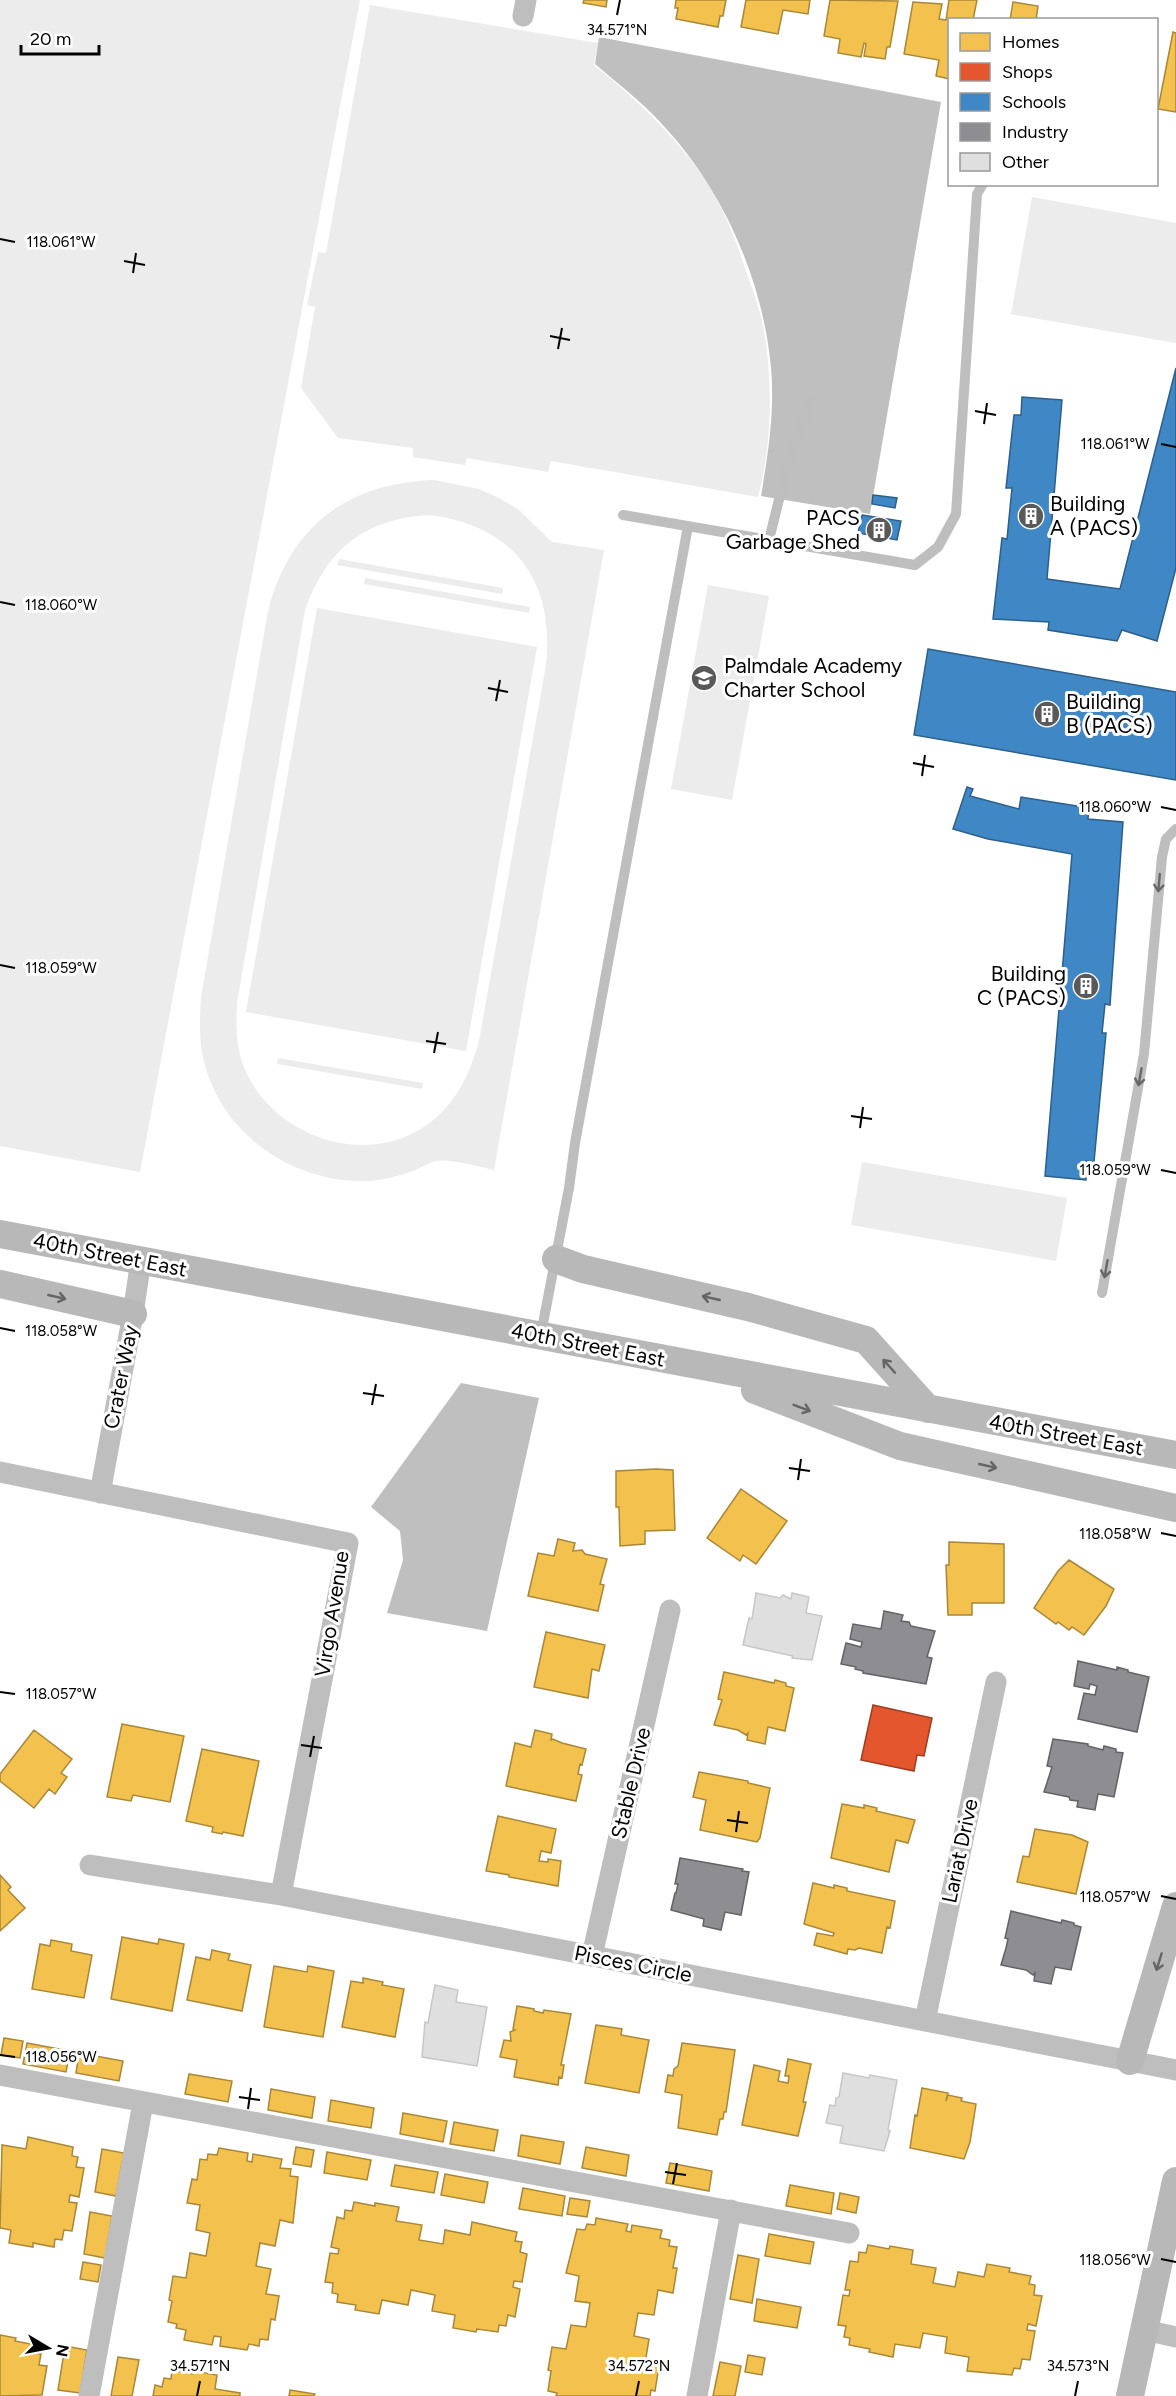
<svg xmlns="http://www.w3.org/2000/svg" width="1176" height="2396" viewBox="0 0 1176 2396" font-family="Figtree,sans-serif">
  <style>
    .green { fill: #ececec; fill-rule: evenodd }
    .water { fill: #bfbfbf }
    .homes { fill: #f2c14e; stroke: #a98737; stroke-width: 1.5 }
    .shops { fill: #e4572e; stroke: #a03d20; stroke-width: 1.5 }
    .schools { fill: #3f88c5; stroke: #2c5f8a; stroke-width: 1.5 }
    .industry { fill: #8d8d92; stroke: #636366; stroke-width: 1.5 }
    .building { fill: #dfdfdf; stroke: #c7c7c7; stroke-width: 1.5 }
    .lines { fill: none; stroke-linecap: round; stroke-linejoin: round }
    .service { stroke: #bebebe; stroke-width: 10 }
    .minor { stroke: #bebebe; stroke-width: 21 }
    .secondary { stroke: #b8b8b8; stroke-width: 28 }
    .oneway { stroke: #686868 }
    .oneway2 { stroke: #656565 }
    .ticks { fill: none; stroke: #000; stroke-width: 2 }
    .labels { text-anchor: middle; stroke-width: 6; stroke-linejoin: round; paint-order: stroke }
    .poi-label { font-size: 21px; fill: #000; stroke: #fff; text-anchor: start }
    .street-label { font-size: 21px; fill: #000; stroke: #fff }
    .ticks-label { font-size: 15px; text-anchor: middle; fill: #000; stroke: #fff; stroke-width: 6; stroke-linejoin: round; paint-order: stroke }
  </style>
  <rect width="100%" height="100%" fill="#fff"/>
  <path class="green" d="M0,0H360L140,1172L0,1146Z
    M370,5L598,43L594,65C640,102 683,143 714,194C726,216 736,241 744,265C751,286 760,308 764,330C773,385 772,443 758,497L551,461L548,472L467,458L465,465L413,457V448L338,438L301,388L315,307L307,305L318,252L326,253Z
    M1032,197L1176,223V343L1011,314Z
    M434,480L479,489L499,498L519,510L552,542L604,550L494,1170C483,1167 445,1158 436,1161C429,1163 422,1167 415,1170C398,1177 376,1182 357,1181C283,1179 215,1126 202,1052C199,1033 200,1015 201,997L268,611C290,526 347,483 434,480ZM429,515C514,525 555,581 546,665L479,1041C471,1070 460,1095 438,1116C375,1174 269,1139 242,1062C236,1043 236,1023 237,1003L305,610C327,549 364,519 429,515Z
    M339,559L503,588L502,594L337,565Z
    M365,578L530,607L529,613L364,584Z
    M708,585L769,596L732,800L671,789Z
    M317,608L537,647L466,1051L246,1012Z
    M278,1058L423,1083L422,1089L277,1064Z
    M862,1162L1067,1198L1056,1261L851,1225Z"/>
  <path class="water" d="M599,37L941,102L870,514L761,496C768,454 775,411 771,368C763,279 722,187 660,122C641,101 617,83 595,64Z
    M461,1383L539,1398L487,1631L387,1613L403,1560L400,1531L371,1507Z"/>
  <path class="homes" d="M584,0H607L606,7L583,3Z
    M676,0H726L723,16H720L718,27L676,19L678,8H675Z
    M746,0H810L808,14L783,10L778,34L741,27Z
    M830,0L898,1L890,47H887L885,59L864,56L866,44L864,43L861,57L838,53L840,39L824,36Z
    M949,0H977L973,20H950V79L936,76L939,60L904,54L913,2L942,4L939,19L946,20Z
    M1013,2L1038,6L1036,20H1010Z
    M1173,32L1176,33V112L1158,109Z
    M656,1469L673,1470L675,1530L645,1531V1544L620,1546L619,1507H616V1471Z
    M741,1489L787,1521L756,1564L743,1555L740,1561L707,1538Z
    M558,1539L575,1543L573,1551L582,1550L585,1554L607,1559L600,1584L604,1585L598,1611L528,1596L538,1553L554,1556Z
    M949,1542L1004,1544V1603H972V1615H948L946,1565H949Z
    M1069,1560L1114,1589L1106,1606L1084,1635L1072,1627L1069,1630L1058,1622L1056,1624L1034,1608L1058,1571Z
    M546,1632L605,1645L599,1671L592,1669L588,1698L534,1687Z
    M724,1672L774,1683L775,1680L786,1683V1686L794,1688L785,1731L768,1727L765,1744L747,1740L748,1733L746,1735L738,1730L714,1725L722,1700L718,1699Z
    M122,1724L184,1736L170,1802L133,1795L131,1801L107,1797Z
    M34,1730L72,1759L61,1773L67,1777L55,1794L49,1789L34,1808L0,1781V1774Z
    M535,1730L552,1734L551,1740L553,1739L562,1743L586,1749L582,1765L580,1764L578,1774L582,1775L576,1801L506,1786L515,1743L531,1747Z
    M202,1749L259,1761L243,1836L223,1832L222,1834L212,1832L213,1827L186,1821Z
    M699,1772L748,1781V1783L770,1788L760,1838L757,1842L700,1830L706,1800L693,1797Z
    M842,1804L864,1808V1805L877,1808L876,1811L915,1820L908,1843L896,1840L889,1872L831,1858Z
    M498,1816L556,1829L551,1853L541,1851L539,1861L548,1862V1859L561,1861L558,1886L509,1877V1875L486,1871Z
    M1035,1829L1072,1835L1088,1842L1076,1894L1017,1882L1023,1856L1029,1857Z
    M0,1875L11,1887L8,1890L25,1908L0,1931Z
    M813,1883L834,1888V1885L847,1888V1891L895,1901L890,1928L887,1927L882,1953L859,1948L855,1950L848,1949L847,1954L814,1945L817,1933L833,1936L834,1933L804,1924Z
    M122,1937L158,1944L159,1939L184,1944L172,2011L111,1999Z
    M51,1940L72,1944L71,1951L92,1955L84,1998L32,1989L40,1944L50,1946Z
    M212,1950L230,1954L228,1960L251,1965L242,2011L187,2000L196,1957L210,1960Z
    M274,1966L307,1972L308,1966L334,1971L323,2037L264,2027Z
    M363,1978L383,1982L382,1985L404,1989L395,2037L342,2027L351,1981L363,1983Z
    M517,2006L534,2009V2011L543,2013L544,2010L571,2014L561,2065H564L562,2078L559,2077L558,2085L514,2077L517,2060L500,2057L504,2040L511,2041L510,2032L515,2030L513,2029Z
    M596,2025L622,2029L621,2035L649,2040L639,2093L585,2083Z
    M4,2038L23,2041L20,2058L1,2055Z
    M27,2043L70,2051L66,2072L23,2064Z
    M682,2043L735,2050L726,2112H724L723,2119H720L717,2135L678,2128L682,2095L665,2092L668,2075L673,2076L674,2069L678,2066Z
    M79,2053L123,2061L119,2081L76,2073Z
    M788,2059L811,2064L803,2102H806L798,2136L742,2125L754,2065L780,2071L778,2081L788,2083L789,2076H785Z
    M189,2074L232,2081L228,2102L185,2094Z
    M922,2088L948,2093L946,2101L948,2095L962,2098L961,2101L976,2104L970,2142L964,2159L910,2148L915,2115L917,2116Z
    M271,2089L315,2097L312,2118L268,2110Z
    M331,2100L374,2108L371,2128L328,2121Z
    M403,2113L447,2121L443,2142L400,2134Z
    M454,2122L498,2130L494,2151L450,2144Z
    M521,2135L564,2142L560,2164L518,2156Z
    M28,2137L73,2147L72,2156L78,2157L76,2167L84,2168L79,2197L70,2195L69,2202L77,2203L72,2231L64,2230L62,2240L55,2239L54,2247L33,2243V2247L9,2243L11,2230L0,2228L2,2145L26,2149Z
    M296,2147L314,2150L311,2167L293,2164Z
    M586,2147L629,2155L626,2176L582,2168Z
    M219,2148L248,2153L247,2161L252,2162L253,2154L282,2159L280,2168L291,2169L290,2176L298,2177L293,2223L280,2220L275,2246L260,2243L256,2266L271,2269L266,2294L279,2296L275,2320L271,2319L268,2340L260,2339L259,2346L249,2344L247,2350L220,2346L221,2337L214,2336L212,2345L184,2340L186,2330L176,2328L177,2324L168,2322L172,2301L169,2300L173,2276L186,2278L190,2253L206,2256L210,2233L196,2230L200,2205L187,2203L192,2179L197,2180L200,2159L207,2160L208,2154L217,2155Z
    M102,2149L124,2153L116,2196L95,2192Z
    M327,2152L371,2160L367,2180L324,2173Z
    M670,2163L712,2171L709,2191L666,2183Z
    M395,2165L438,2172L434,2193L391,2186Z
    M445,2174L488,2182L484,2203L441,2195Z
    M790,2185L834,2193L831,2214L786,2206Z
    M523,2188L565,2196L562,2216L519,2209Z
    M840,2193L859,2197L856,2213L837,2209Z
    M570,2198L590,2201L587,2217L567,2214Z
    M354,2202L375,2206V2203L399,2207L396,2221L422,2225L419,2240L443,2244L445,2230L470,2235L472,2222L517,2232L515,2241L522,2242L520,2252L527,2254L522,2282L514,2281L513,2287L520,2289L515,2317L508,2315L506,2326L499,2325L498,2332L477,2329L476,2332L453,2328L455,2315L432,2311L435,2295L411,2290L408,2305L382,2300L379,2314L355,2310L356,2305L337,2302L338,2294L332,2293L333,2283L325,2282L330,2253L338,2254L339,2249L331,2247L337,2217L344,2219L345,2210L352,2211Z
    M90,2212L112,2216L105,2258L84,2254Z
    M596,2218L628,2224L626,2231L631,2232L632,2225L662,2230L660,2238L670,2240L669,2246L677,2247L673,2268H677L673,2293L658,2290L654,2315L638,2313L634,2336L649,2339L645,2364L659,2366L655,2391L651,2390L650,2396H556L557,2393L548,2391L551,2371L548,2370L552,2347L566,2349L571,2325L586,2327L590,2303L575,2301L579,2276L566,2273L577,2229L585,2230L587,2224L595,2225Z
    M769,2234L814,2242L810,2264L765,2256Z
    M868,2245L889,2249L890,2246L913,2250L911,2264L936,2268L933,2283L955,2287L958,2272L984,2277L987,2264L1010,2268L1009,2272L1031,2276L1029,2284L1035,2285L1034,2295L1042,2296L1036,2326L1028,2324L1027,2330L1035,2331L1030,2360L1022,2359L1020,2369L1014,2368L1012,2375L967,2371L969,2357L945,2353L947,2337L923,2333L920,2348L895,2344L893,2357L869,2352L870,2349L849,2345L850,2338L844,2337L846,2326L838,2325L843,2295L849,2296L850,2290H845L850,2261L858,2262L859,2252L866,2253Z
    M738,2255L759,2259L752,2303L730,2299Z
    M83,2262L101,2265L98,2282L80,2279Z
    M757,2299L801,2307L797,2328L754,2321Z
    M0,2335L16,2338L15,2341L36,2345L34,2353L41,2354L39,2365L47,2366L42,2395L0,2396Z
    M65,2346L87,2350L80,2393L58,2390Z
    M748,2355L765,2358L762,2375L745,2372Z
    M118,2357L139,2360L132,2396H111Z
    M720,2362L741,2366L735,2396H713Z
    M172,2370L193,2374L194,2371L217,2375L215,2389L240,2393V2396H153L155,2385L162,2387L164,2378L171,2379Z
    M290,2390L315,2394L314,2396H289Z"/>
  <path class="shops" d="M873,1705L932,1718L924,1756L917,1755L914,1771L861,1760Z"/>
  <path class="schools" d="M1176,368V568L1157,641L1122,630L1117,641L1048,630L1049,622L993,619L1002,538L1007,539L1012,488H1006L1014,415H1021L1022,397L1062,400L1047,579L1120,589Z
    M873,495L897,498L895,508L872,504Z
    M862,515L901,521L897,540L858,533Z
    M928,649L1176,692V780L914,735Z
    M967,787L973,789L970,796L1019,809L1021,797L1089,808L1088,819L1123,822L1110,1005L1105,1004L1102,1033H1106L1094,1162L1086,1161V1180L1045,1176L1072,854L988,839L953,829Z"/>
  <path class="industry" d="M884,1611L903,1615L901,1621L909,1622L911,1626L935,1631L927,1657L932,1658L926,1684L863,1673V1671L855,1669L856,1667L841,1664L846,1643L861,1647L862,1642L850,1639L853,1624L881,1629Z
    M1078,1661L1117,1670V1667L1128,1670V1672L1149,1677L1137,1732L1078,1719L1084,1693L1095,1695L1097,1686L1090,1684L1089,1689L1074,1686Z
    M1053,1739L1088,1744V1746L1103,1750L1104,1746L1116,1749V1752L1123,1753L1114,1797L1098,1794L1095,1810L1077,1807L1078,1801L1070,1800L1069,1797L1044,1792L1052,1767L1047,1766Z
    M680,1858L743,1869L742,1871L749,1872L741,1915L725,1912L721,1930L703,1926L704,1919L671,1910L675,1893H676L678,1884H675Z
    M1011,1911L1061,1923L1062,1920L1074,1923V1925L1081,1927L1071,1970L1055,1967L1051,1984L1034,1981L1035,1973L1033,1975L1026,1970L1001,1965L1006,1948L1008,1939L1005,1938Z"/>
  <path class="building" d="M756,1593L780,1598L783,1595L791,1599L792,1593L809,1597L806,1613L822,1616L812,1660L792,1658L793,1656L743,1645L749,1618L752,1619Z
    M435,1985L458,1990L456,2002L487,2007L477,2066L422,2057L425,2022L428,2023Z
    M843,2073L869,2078L870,2075L897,2080L888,2130L890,2131L884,2151L840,2143L843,2126L826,2123L830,2105L835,2106L836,2098L839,2097Z"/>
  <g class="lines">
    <path class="service" d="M623,515L915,565L938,547L956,514L977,194L983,184
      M769,540L786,471L811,399
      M1102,1293L1144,1054L1162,857L1166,839L1176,829
      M541,1334L569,1188L575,1143L688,526"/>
    <path class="minor" d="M523,16L526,0
      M0,1472L348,1543L281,1895
      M100,1493L133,1314L141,1260
      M90,1865L281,1895L1176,2070
      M592,1956L670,1610
      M925,2021L996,1682
      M0,2075L849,2233
      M1145,2330L1176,2337
      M89,2396L143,2103
      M697,2396L731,2210"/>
    <path class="secondary" d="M0,1234L1176,1455
      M556,1259L583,1269L748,1307L866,1340L928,1409
      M0,1284L133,1314
      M755,1390L900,1446L1176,1508
      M1130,2061L1176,1906
      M1130,2396L1176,2181"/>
  </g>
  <defs><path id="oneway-shaft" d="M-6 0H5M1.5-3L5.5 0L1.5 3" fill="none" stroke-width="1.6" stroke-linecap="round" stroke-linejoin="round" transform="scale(1.5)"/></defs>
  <g class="oneway">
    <use href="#oneway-shaft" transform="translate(1159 883) rotate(95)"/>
    <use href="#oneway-shaft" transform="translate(1140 1077) rotate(100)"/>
    <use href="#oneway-shaft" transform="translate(1106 1269) rotate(100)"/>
  </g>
  <g class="oneway2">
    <use href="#oneway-shaft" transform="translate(57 1297) rotate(13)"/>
    <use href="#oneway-shaft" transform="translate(711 1298) rotate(-167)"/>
    <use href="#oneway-shaft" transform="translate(889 1366) rotate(-132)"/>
    <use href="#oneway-shaft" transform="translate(802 1408) rotate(21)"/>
    <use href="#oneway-shaft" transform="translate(988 1466) rotate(13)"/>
    <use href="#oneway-shaft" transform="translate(1159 1962) rotate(107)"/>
  </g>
  <path class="ticks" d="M617,15L620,0M0,239L15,242M124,261L145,265M133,273L136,253M550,336L570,340M558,349L562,328M975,411L996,415M984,424L987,403M1161,444L1176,447M0,602L15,605M488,688L508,692M496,701L500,680M913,763L934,767M922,776L925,755M1161,807L1176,810M0,965L15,968M426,1041L446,1044M434,1053L438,1032M851,1116L872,1119M860,1128L863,1107M1161,1170L1176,1173M0,1328L15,1331M363,1393L384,1396M372,1405L376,1384M789,1468L810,1471M798,1480L801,1459M1161,1533L1176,1536M0,1692L15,1694M301,1745L322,1748M310,1757L314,1736M727,1820L748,1823M736,1832L739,1811M1161,1896L1176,1899M0,2055L15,2057M239,2097L260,2100M248,2109L251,2088M665,2172L686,2175M673,2184L677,2163M1161,2259L1176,2262M197,2396L200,2381M636,2396L639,2381M1075,2396L1078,2381"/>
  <defs>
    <g id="building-disc" transform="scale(1.35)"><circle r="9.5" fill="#595959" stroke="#fff"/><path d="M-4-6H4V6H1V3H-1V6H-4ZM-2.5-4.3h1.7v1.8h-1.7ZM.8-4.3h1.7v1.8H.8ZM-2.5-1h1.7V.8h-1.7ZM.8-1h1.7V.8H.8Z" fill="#fff"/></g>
    <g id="school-disc" transform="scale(1.35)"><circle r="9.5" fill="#595959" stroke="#fff"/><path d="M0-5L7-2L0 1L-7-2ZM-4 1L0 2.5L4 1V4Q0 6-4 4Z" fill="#fff"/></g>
  </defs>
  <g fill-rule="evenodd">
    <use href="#building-disc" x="1031" y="516"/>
    <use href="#building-disc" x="879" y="530"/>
    <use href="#school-disc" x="704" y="678"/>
    <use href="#building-disc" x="1047" y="714"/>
    <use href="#building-disc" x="1086" y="986"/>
  </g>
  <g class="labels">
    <g class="poi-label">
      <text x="1050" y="511">Building<tspan x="1050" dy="24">A (PACS)</tspan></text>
      <text x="860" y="525" text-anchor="end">PACS<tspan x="860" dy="24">Garbage Shed</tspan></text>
      <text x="724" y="673">Palmdale Academy<tspan x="724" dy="24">Charter School</tspan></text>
      <text x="1066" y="709">Building<tspan x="1066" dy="24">B (PACS)</tspan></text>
      <text x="1066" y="981" text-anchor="end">Building<tspan x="1066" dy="24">C (PACS)</tspan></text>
    </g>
    <g class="street-label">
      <text transform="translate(110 1255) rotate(11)" y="7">40th Street East</text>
      <text transform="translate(588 1345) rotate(11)" y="7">40th Street East</text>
      <text transform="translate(121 1377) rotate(-79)" y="7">Crater Way</text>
      <text transform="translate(1066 1435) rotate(10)" y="7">40th Street East</text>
      <text transform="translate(332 1614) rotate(-81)" y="7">Virgo Avenue</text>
      <text transform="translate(631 1783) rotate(-77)" y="7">Stable Drive</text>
      <text transform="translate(960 1851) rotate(-78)" y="7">Lariat Drive</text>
      <text transform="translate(633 1964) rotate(11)" y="7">Pisces Circle</text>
    </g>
  </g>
  <g class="ticks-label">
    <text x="617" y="35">34.571°N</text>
    <text x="61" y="247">118.061°W</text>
    <text x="1115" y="449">118.061°W</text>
    <text x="61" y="610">118.060°W</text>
    <text x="1115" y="812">118.060°W</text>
    <text x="61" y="973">118.059°W</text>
    <text x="1115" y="1175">118.059°W</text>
    <text x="61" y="1336">118.058°W</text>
    <text x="1115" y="1539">118.058°W</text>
    <text x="61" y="1699">118.057°W</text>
    <text x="1115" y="1902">118.057°W</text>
    <text x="61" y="2062">118.056°W</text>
    <text x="1115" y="2265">118.056°W</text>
    <text x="200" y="2371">34.571°N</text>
    <text x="639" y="2371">34.572°N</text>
    <text x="1078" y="2371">34.573°N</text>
  </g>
  <rect x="948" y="18" width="210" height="168" fill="#ffffff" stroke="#999999" stroke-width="1.5"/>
  <rect x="960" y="33" width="30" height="18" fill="#f2c14e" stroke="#999999" stroke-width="1.5"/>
  <text x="1002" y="48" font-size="18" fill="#000000">Homes</text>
  <rect x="960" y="63" width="30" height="18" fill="#e4572e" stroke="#999999" stroke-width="1.5"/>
  <text x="1002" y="78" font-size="18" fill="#000000">Shops</text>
  <rect x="960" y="93" width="30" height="18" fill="#3f88c5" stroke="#999999" stroke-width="1.5"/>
  <text x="1002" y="108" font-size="18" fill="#000000">Schools</text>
  <rect x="960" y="123" width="30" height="18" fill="#8d8d92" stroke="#999999" stroke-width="1.5"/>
  <text x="1002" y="138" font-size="18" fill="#000000">Industry</text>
  <rect x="960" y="153" width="30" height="18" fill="#dfdfdf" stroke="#999999" stroke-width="1.5"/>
  <text x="1002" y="168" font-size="18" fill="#000000">Other</text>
  <g transform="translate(48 2348) rotate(100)" stroke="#ffffff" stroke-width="4.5" paint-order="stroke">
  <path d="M0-4.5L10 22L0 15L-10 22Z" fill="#000000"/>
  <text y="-9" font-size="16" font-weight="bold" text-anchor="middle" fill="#000000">N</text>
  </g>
  <path d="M21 45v9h78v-9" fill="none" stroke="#000000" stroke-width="3"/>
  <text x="30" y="45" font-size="18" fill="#000000" stroke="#ffffff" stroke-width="4.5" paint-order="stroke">20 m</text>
</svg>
